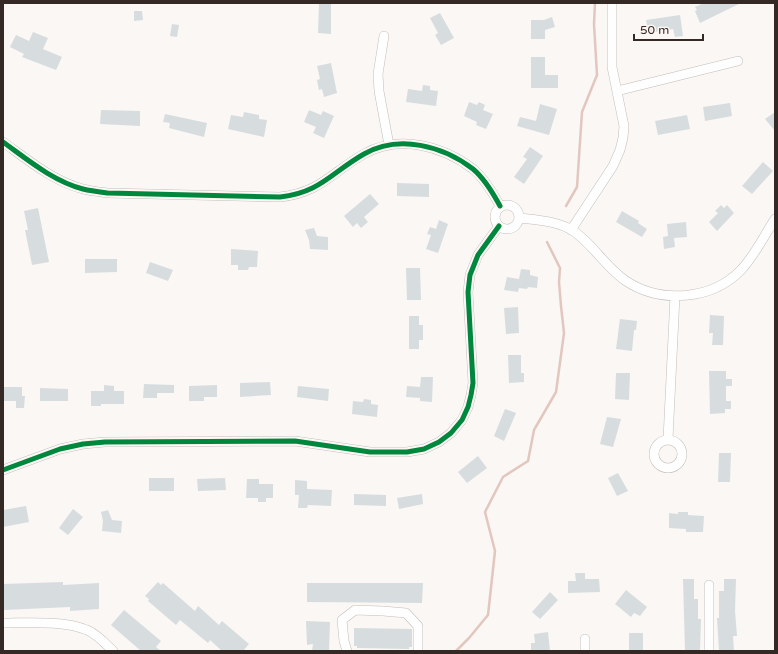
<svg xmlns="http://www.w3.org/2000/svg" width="778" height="654" viewBox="0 0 778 654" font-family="'Varela Round',sans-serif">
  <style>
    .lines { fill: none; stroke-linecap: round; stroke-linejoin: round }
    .stream { stroke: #e2c7be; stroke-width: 2.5 }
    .building { fill: #d7dddf }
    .minor-casing { stroke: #c3bdba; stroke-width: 10 }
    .minor { stroke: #fefefe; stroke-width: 9 }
    .cycleway-casing { stroke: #fcf6f3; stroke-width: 8 }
    .cycleway { stroke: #00873e; stroke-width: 5 }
  </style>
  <rect width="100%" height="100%" fill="#faf7f5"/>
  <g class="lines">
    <path class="stream" d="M566,206L577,187L582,112L597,75L594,24L595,3
      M456,651L469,638L488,615L495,551L485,512L503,477L528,461L534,430L556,392L564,333L561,306L559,282L560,268L547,242"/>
  </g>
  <path class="building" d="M704,3H741L700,23L695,11L697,10L695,7Z
    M319,4H331V34L318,33Z
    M134,11H142L143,20L134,21Z
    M440,13L454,38L441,45L435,35L438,33L430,18Z
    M680,15L683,36L675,37L673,29L648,33L646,20Z
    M552,17L555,27L545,30V39H531V20H544Z
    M172,24L179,25L177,37L170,36Z
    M33,32L48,38L43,49L62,57L56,70L22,57L24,54L10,47L16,35L29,41Z
    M531,57H545V75H558V88H531Z
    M331,63L337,93L324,97L322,89L319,90L317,80L320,79L317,66Z
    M423,85L430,86V90L438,91L436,106L406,102L408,89L422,91Z
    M469,102L477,105L479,102L485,105L483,110L493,114L486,129L476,125L477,122L464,116Z
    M730,103L732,116L705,121L703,107Z
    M540,104L557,109L549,135L517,126L520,117L536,121Z
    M101,110L140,111V126L100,124Z
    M309,110L321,115L323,111L334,116L324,138L313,133L316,127L304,122Z
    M244,112L259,115V119L267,120L264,137L228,129L231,115L243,117Z
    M775,112V131L765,119Z
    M165,114L207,123L204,137L169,128L170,123L163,122Z
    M687,115L690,129L658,135L655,121Z
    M530,147L543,156L524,184L514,177L527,159L523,157Z
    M763,162L773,171L752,194L742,186Z
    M397,183L429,184V197L397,196Z
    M370,194L379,204L364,217L368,222L361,228L357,223L353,227L344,216Z
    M721,205L724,208L727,205L734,213L717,231L709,222L718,213L715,211Z
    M38,208L49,262L32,265L25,230H28L24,211Z
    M622,211L639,221L638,223L647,229L642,237L616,222Z
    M439,220L448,224L438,253L426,249L431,235L427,234L430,227L436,229Z
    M686,222L687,237L674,238L675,247L664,249L663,237L668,236L667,224Z
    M314,228L317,236L328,237V250L310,249L309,240L305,230Z
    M231,249L258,251L257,267H249L248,270H238V265H231Z
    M85,259H117V272L85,273Z
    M150,262L173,270L168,281L146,273Z
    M406,268H420L421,300H407Z
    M521,269L530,270V275L538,277L537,288L528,287L527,289L519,288L518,292L504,290L507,277L519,279Z
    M518,307L519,333L506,334L504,308Z
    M710,315L724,316L723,345H712L713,333H709Z
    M409,316H419V325H423V340H419V349H409Z
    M620,319L637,321L636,330H634L632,351L616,349Z
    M508,355H521V373H524V382L509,383Z
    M709,371H726V379H732V386H726V401H731V409H725V413L710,414Z
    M616,373H630L629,400L615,399Z
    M421,377H433L432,402L420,401V398L406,397L407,386L420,387Z
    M270,382L271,395L240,397V383Z
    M144,384L174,385V393H157V398H143Z
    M104,385L114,386V391H124V404H101V406H91V391H104Z
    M217,385V397H204V401H189V386Z
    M298,386L329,389L328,401L297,397Z
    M3,387H22V396H25L24,408H16V401H3Z
    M40,388L68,389V401H40Z
    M364,399L371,400V404L378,405L377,417L352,414L353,401L363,402Z
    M505,409L516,413L504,441L494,436Z
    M607,417L621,419L613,447L600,444Z
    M719,453H731L730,482H718Z
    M478,456L487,468L467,483L458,472Z
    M618,473L628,491L617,496L608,478Z
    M149,478H174V491H149Z
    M225,478L226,490L198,491L197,479Z
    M247,479H259V484H273V498H266V502H258V498H246Z
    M295,480L307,481V489L332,490L331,506L308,505L307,508H298L299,495H295Z
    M354,494L386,495V506L354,505Z
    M422,494L423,504L399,509L397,498Z
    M26,506L29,522L3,527V510Z
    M73,509L83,517L68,535L59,528Z
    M108,510L112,520L122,521L121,533L102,531L103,521L101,512Z
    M678,512H688V515L704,516L703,532H686V529L669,528V513L678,514Z
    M575,573H585V579H599L600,592L568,593V581H576Z
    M683,579H694V599H698V619H701L700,651H685Z
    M724,579H736L735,611L737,636H733L734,651H719L717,618H719V591H724Z
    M63,582V585L99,583V609L70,611V607L4,610L3,584Z
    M158,582L161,585L163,583L195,611L198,606L219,625L222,621L249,644L243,651H222L210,640L208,643L180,620L176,625L148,601L149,599L145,596Z
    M307,583H423L422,603L307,602Z
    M626,590L647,607L640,616L634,613L631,617L615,604Z
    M550,592L558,600L540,619L532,612Z
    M124,610L161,641L156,647L161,651H141L111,625Z
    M306,621L330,622L329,651H312L313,644L307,645Z
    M354,628L412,629V647H409V649L357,648V646H354Z
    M548,632L550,651H531V643H535L534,634Z
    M629,633H643V651H629Z"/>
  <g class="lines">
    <g class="minor-casing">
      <path id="minor" d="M384,36L378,74L379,91L389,145
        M617,91L738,61
        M3,142C28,160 53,181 83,189C91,191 100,192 108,193L280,197C320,193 332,172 364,154C399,134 443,146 473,169C485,179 493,193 500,206
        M495 217a12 12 0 1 1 24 0a12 12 0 1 1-24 0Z
        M520,218C537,220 555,221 570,229C591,241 605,267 626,281C661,304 712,300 741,270C755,255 764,236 775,219
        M571,230L613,166L620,150L623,138L624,126L612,67V3
        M668,439L675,296
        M654 454a14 14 0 1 1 28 0a14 14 0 1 1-28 0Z
        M3,470L60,449L83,444L105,442L295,441L370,452H407L424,449L439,442L451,433L462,420L468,407L471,395L473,383L468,292L470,275L478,255L499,226
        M709,585V651
        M3,623C28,623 64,620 87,630C97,634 105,643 113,651
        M585,639V651
        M347,651L344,641L342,620L355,610L383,611L406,613L418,626V651"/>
    </g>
    <use href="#minor" class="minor"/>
    <g class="cycleway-casing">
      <path id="cycleway" d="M3,142C28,160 53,181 83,189C91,191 100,192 108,193L280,197C320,193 332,172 364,154C399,134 443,146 473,169C485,179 493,193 500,206
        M3,470L60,449L83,444L105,442L295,441L370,452H407L424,449L439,442L451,433L462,420L468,407L471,395L473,383L468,292L470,275L478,255L499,226"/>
    </g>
    <use href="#cycleway" class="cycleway"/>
  </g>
  <rect width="778" height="654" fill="none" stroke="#352925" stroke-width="8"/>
  <path d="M634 34v6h69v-6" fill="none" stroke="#352925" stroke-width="2"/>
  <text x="640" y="34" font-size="12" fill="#352925" stroke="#fcf6f3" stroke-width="3" paint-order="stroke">50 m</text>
</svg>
